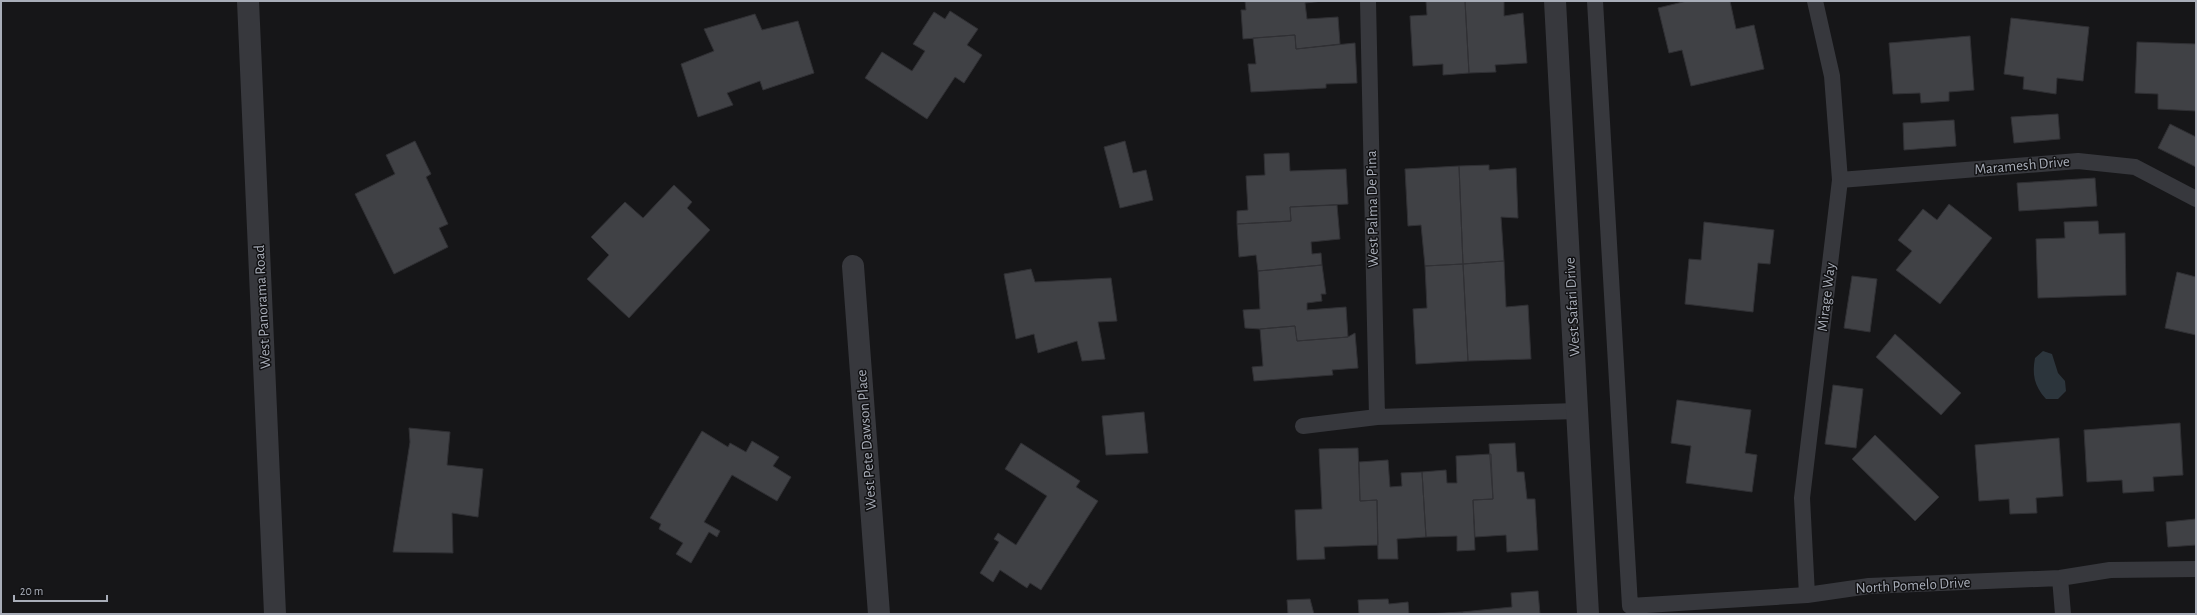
<svg xmlns="http://www.w3.org/2000/svg" width="2197" height="615" viewBox="0 0 2197 615" font-family="'Alegreya Sans',sans-serif">
  <style>
    .water { fill: #2c353c }
    .building { fill: #404145; stroke: #303034 }
    .lines { fill: none; stroke-linecap: round; stroke-linejoin: round }
    .lane { stroke: #37383d; stroke-width: 16 }
    .street { stroke: #37383d; stroke-width: 22 }
    .labels { text-anchor: middle; stroke-width: 3; stroke-linejoin: round; paint-order: stroke }
    .street-label { font-size: 15px; fill: #a8adb8; stroke: #111113 }
  </style>
  <rect width="100%" height="100%" fill="#161618"/>
  <path class="water" d="M2043,351L2052,354L2058,373L2065,381L2066,391L2058,399H2046C2034,386 2032,374 2035,358Z"/>
  <path class="building" d="M1245,1H1323L1305,3L1307,19L1338,17L1340,44L1296,49L1295,35L1243,39L1241,10H1246Z
    M1426,1H1465L1469,73L1443,75V64L1413,66L1410,16L1427,15Z
    M1465,1H1504V16L1523,13L1527,63L1495,65L1496,72L1469,73Z
    M1687,1H1730L1736,29L1754,25L1764,69L1691,86L1682,50L1669,53L1658,8Z
    M950,11L978,29L967,45L982,55L964,83L955,77L927,119L865,78L882,52L912,71L925,51L913,44L934,12L945,19Z
    M755,14L762,30L798,21L814,73L763,90L760,81L727,93L733,105L698,117L681,64L714,51L704,29Z
    M2011,18L2089,27L2083,81L2057,78L2056,94L2023,89L2024,77L2004,74Z
    M1295,35L1296,49L1355,43L1357,83L1326,84V88L1251,92L1248,64H1256L1253,38Z
    M1970,36L1974,90L1949,92V101L1921,103L1920,93L1893,94L1889,43Z
    M2137,42L2196,44V111L2158,109V94L2135,93Z
    M2058,114L2060,139L2014,143L2011,117Z
    M1954,120L1956,146L1904,150L1903,123Z
    M2170,124L2196,137V167L2158,148Z
    M415,141L431,174L426,177L448,224L439,228L448,247L394,274L355,194L395,174L386,155Z
    M1125,141L1133,173L1146,170L1153,200L1120,208L1104,147Z
    M1289,153L1290,171L1346,169L1348,204L1290,207L1291,221L1237,224V211L1248,210L1246,176L1265,175L1264,154Z
    M1489,165V170L1516,168L1518,218L1501,217L1504,261L1463,264L1459,166Z
    M1459,166L1463,264L1425,266L1421,225L1408,226L1405,169Z
    M2095,178L2097,206L2019,211L2017,183Z
    M674,185L692,202L687,208L710,230L629,318L587,279L609,255L591,237L625,202L643,218Z
    M1949,204L1992,238L1940,304L1896,270L1912,251L1898,240L1923,209L1937,220Z
    M1337,205L1340,239L1311,242L1312,254L1321,253L1322,265L1258,271L1256,255L1239,257L1237,224L1291,221L1290,207Z
    M2098,221L2099,234L2125,233L2126,295L2038,298L2036,239L2065,238L2064,222Z
    M1704,222L1774,230L1770,264L1758,263L1753,312L1685,304L1689,259L1701,260Z
    M1504,261L1506,307L1528,305L1531,359L1468,361L1463,264Z
    M1463,264L1468,361L1416,364L1413,309L1427,308L1425,266Z
    M1322,265L1326,294H1321L1322,301L1307,303V310L1346,307L1348,337L1297,341L1295,326L1260,329L1245,328L1243,310L1260,309L1258,271Z
    M1031,269L1035,282L1111,278L1117,321L1098,322L1105,359L1082,361L1077,341L1038,353L1034,334L1016,339L1004,274Z
    M2177,272L2196,277V335L2165,328Z
    M1852,276L1877,279L1870,332L1844,328Z
    M1295,326L1297,341L1348,337L1355,333L1358,368L1332,370L1333,375L1254,381L1252,367L1263,366L1260,329Z
    M1895,334L1961,393L1941,415L1876,357Z
    M1833,385L1863,389L1856,448L1825,444Z
    M1677,400L1751,410L1745,453L1757,455L1752,492L1686,483L1691,446L1671,443Z
    M1144,412L1148,453L1106,455L1102,416Z
    M2180,423L2183,475L2153,477L2154,491L2123,493L2122,480L2087,482L2084,430Z
    M409,428L450,432L447,465L483,469L478,517L452,513L453,553L393,552L410,442Z
    M702,431L728,447L730,443L746,452L752,441L779,457L773,466L791,477L777,501L732,475L704,522L720,531L717,537L709,532L691,563L676,554L683,543L659,529L661,524L650,518Z
    M1875,435L1939,497L1915,521L1852,459Z
    M2059,438L2063,496L2036,498L2037,513L2010,514L2009,499L1979,501L1975,445Z
    M1021,443L1080,481L1076,487L1098,501L1041,590L1030,583L1027,588L1000,570L993,582L980,573L999,542L994,539L998,533L1016,545L1047,496L1005,469Z
    M1515,443L1517,472H1524L1527,499H1535L1538,550L1507,552L1506,535L1475,537L1473,500L1493,499L1489,444Z
    M1358,448L1360,501L1377,500L1378,545L1324,547L1325,559L1297,560L1295,510L1322,509L1319,449Z
    M1491,454L1493,499L1473,500L1475,550L1457,551V536L1426,537L1422,472L1446,470L1447,483H1457L1456,456Z
    M1388,460L1390,487L1402,486L1401,473L1422,472L1426,537L1397,539L1398,559H1378L1377,500L1360,501L1359,462Z
    M2196,519V545L2168,547L2166,522Z
    M1538,591L1540,614H1462V612L1512,607L1511,593Z
    M1310,599L1314,614H1288L1287,600Z
    M1388,599L1389,604L1408,602L1409,614H1359L1358,600Z
    M1462,612V614H1426Z"/>
  <g class="lines">
    <path class="lane" d="M1368,1L1377,417
      M1595,1L1630,606L1807,595L1869,586L2060,578L2110,570L2196,569
      M1840,180L2078,161L2135,167L2196,199
      M1303,426L1377,417L1578,411
      M2060,578L2063,614
      M1807,595L1802,498L1840,180L1832,76L1815,1"/>
    <path class="street" d="M248,1L275,614
      M1555,1L1588,614
      M853,266L879,614"/>
  </g>
  <g class="labels">
    <g class="street-label">
      <text transform="translate(2022 165) rotate(-5)" y="5">Maramesh Drive</text>
      <text transform="translate(1372 209) rotate(-91)" y="5">West Palma De Pina</text>
      <text transform="translate(1826 297) rotate(-83)" y="5">Mirage Way</text>
      <text transform="translate(262 307) rotate(-93)" y="5">West Panorama Road</text>
      <text transform="translate(1572 307) rotate(-93)" y="5">West Safari Drive</text>
      <text transform="translate(866 440) rotate(-94)" y="5">West Pete Dawson Place</text>
      <text transform="translate(1913 585) rotate(-3)" y="5">North Pomelo Drive</text>
    </g>
  </g>
  <rect width="2197" height="615" fill="none" stroke="#a8adb8" stroke-width="4"/>
  <path d="M14 595v6h93v-6" fill="none" stroke="#a8adb8" stroke-width="2"/>
  <text x="20" y="595" font-size="12" fill="#a8adb8" stroke="#111113" stroke-width="3" paint-order="stroke">20 m</text>
</svg>
